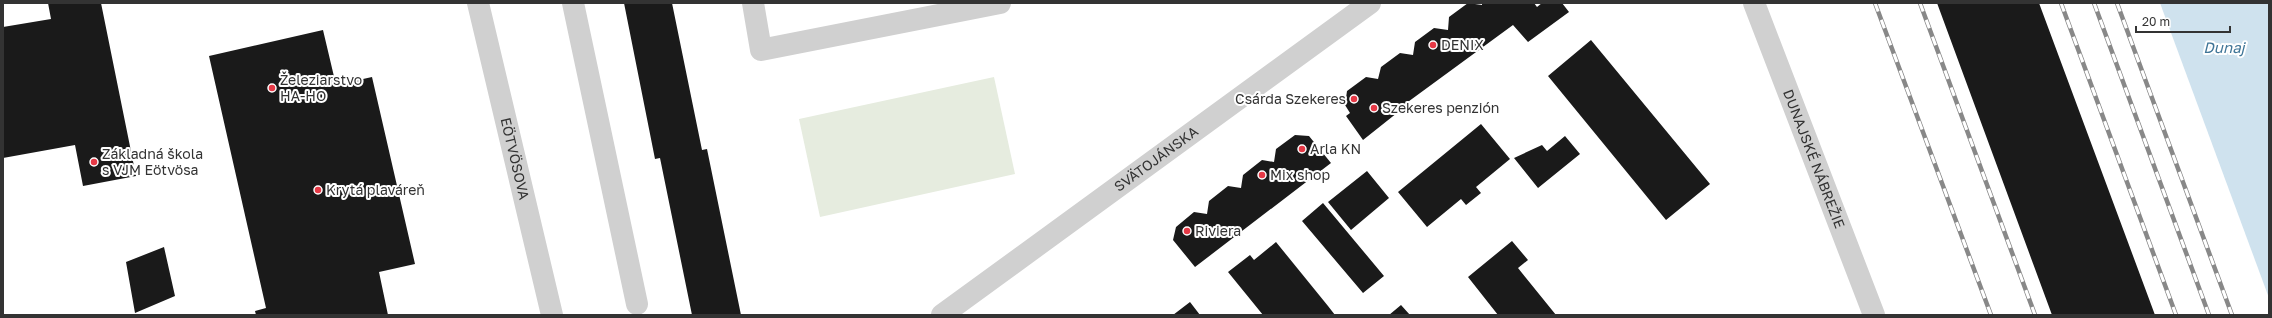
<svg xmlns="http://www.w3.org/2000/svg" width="2272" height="318" viewBox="0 0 2272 318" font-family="'Golos Text',sans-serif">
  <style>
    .green { fill: #e6ecdf }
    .water { fill: #cfe2ee }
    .building { fill: #1a1a1a }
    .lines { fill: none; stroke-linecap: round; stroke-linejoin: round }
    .minor { stroke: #d0d0d0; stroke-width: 22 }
    .rail-casing { stroke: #888; stroke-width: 4.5 }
    .rail { stroke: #fff; stroke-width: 3; stroke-dasharray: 9; stroke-linecap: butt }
    .poi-dot { fill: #e63946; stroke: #fff; stroke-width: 1.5 }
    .labels { text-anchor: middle; stroke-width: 4; stroke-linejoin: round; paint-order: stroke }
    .poi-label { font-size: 14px; fill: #333; stroke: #fff; text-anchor: start }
    .street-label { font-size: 14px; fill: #333; stroke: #fff }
    .water-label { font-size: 15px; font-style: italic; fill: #3f7597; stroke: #fff }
  </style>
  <rect width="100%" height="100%" fill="#fff"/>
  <path class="green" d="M994,77L1015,174L820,217L799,119Z"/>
  <path class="water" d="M2160,3H2269V298Z"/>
  <path class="building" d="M48,3H101L136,176L83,186L75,145L3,158V27L51,19Z
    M624,3H672L702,150L707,149L741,315H692L660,158L655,159Z
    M1468,3L1482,5V3H1534L1537,7L1542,3H1562L1569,12L1528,42L1513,25L1401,107L1402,109L1363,140L1346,116L1350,113L1345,105L1347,91L1366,77L1378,79L1381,67L1400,53L1413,55L1415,42L1434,28L1448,30L1449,17Z
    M1937,3H2039L2155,315H2052Z
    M323,30L336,85L372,77L415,264L379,272L388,315H256L255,311L266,308L209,56Z
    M1591,40L1710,184L1666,220L1548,76Z
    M1481,124L1510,159L1476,187L1481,193L1466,205L1461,199L1427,227L1398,192Z
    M1295,135L1309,136L1331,163L1195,267L1173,240L1176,227L1194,212L1207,214L1209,201L1228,186L1241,188L1243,175L1262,160L1274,162L1276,149Z
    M1565,136L1580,154L1538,188L1514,158L1542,145L1547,151Z
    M1367,171L1389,198L1351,230L1328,202Z
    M1323,203L1384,276L1363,293L1302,221Z
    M1512,241L1528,260L1518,268L1556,315H1498L1468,277Z
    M1276,242L1328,306L1335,315H1263L1228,272L1250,255L1254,260Z
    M164,247L175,296L135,313L126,262Z
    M1190,302L1200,315H1173Z
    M1401,305L1410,315H1389Z"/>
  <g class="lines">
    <g class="minor">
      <path id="s1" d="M478,3L552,315"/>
      <path d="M573,3L637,304"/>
      <path d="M753,3L761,50L1000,3"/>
      <path id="s2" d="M1754,3L1874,315"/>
      <path id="s3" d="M942,315L1370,3"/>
    </g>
    <g class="rail-casing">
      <path id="rail" d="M1875,3L1991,315
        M1920,3L2035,315
        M2061,3L2176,315
        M2094,3L2209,315
        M2117,3L2232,315"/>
    </g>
    <use href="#rail" class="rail"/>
  </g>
  <g class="poi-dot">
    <circle cx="1433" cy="45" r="4"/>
    <circle cx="272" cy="88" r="4"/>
    <circle cx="1354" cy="99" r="4"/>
    <circle cx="1374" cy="108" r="4"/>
    <circle cx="1302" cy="149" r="4"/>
    <circle cx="94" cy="162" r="4"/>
    <circle cx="1262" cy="175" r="4"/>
    <circle cx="318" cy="190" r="4"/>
    <circle cx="1187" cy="231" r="4"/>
  </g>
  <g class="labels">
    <g class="poi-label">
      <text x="1441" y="50">DENIX</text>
      <text x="280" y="85">Železiarstvo<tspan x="280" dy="16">HA-HO</tspan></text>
      <text x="1346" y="104" text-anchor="end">Csárda Szekeres</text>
      <text x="1382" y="113">Szekeres penzión</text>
      <text x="1310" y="154">Arla KN</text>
      <text x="102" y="159">Základná škola<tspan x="102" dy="16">s VJM Eötvösa</tspan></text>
      <text x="1270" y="180">Mix shop</text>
      <text x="326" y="195">Krytá plaváreň</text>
      <text x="1195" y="236">Riviera</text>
    </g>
    <g class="street-label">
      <text dy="5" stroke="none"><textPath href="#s1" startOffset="160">EÖTVÖSOVA</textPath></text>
      <text dy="5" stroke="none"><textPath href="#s3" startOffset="265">SVÄTOJÁNSKA</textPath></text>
      <text dy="5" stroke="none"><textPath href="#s2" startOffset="167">DUNAJSKÉ NÁBREŽIE</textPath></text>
    </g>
    <g class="water-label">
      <text x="2224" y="53">Dunaj</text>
    </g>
  </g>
  <rect width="2272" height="318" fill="none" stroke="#333333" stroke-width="8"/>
  <path d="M2136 26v6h94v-6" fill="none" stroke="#333333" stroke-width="2"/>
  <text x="2142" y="26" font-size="12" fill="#333333" stroke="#ffffff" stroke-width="3" paint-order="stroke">20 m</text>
</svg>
